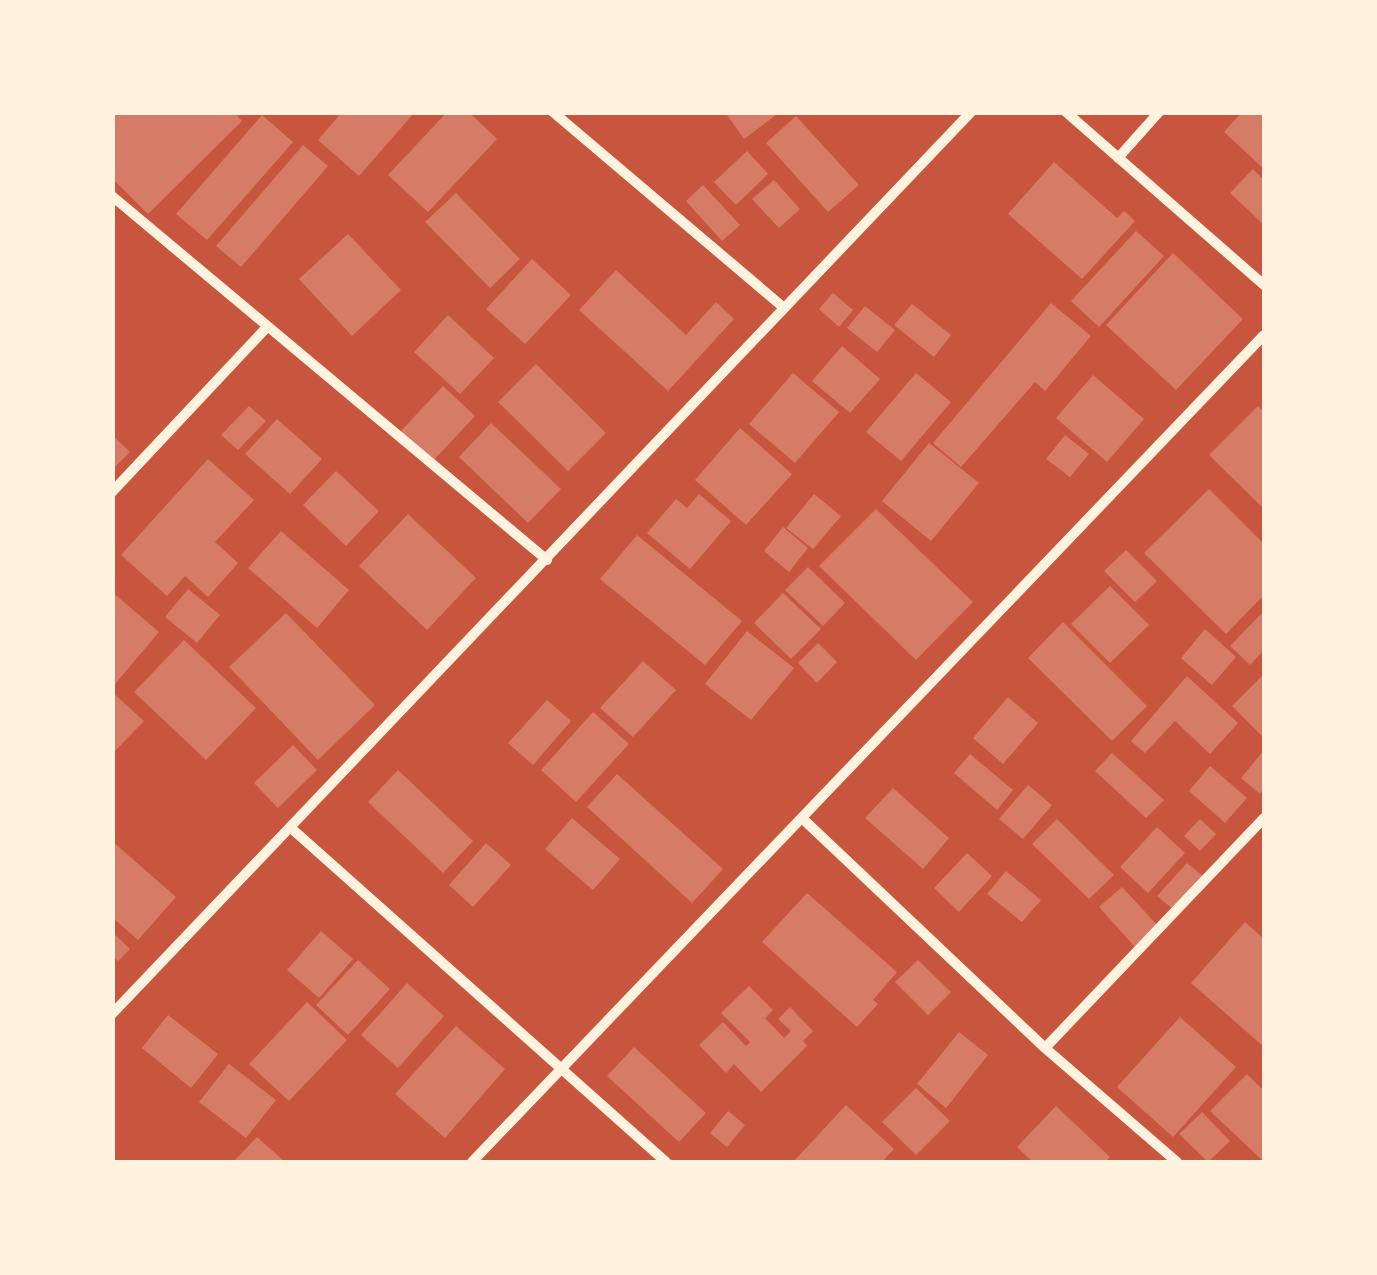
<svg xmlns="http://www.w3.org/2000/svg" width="1377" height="1275" viewBox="0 0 1377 1275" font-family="'Archivo Narrow',sans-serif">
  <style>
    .building { fill: #d67c66 }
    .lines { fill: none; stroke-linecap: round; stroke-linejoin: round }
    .minor { stroke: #fff3e0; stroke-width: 10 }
  </style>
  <rect width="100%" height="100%" fill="#c8553d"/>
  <path class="building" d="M112,112H234L242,121L148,214L112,178Z
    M342,112H415L359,176L318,140Z
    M447,112H469L497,139L428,212L388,175Z
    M725,112H780L744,139Z
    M1242,112H1264V169L1224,132Z
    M262,115L293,142L207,240L176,214Z
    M796,116L859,185L828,212L766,143Z
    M303,145L328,166L241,267L216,246Z
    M747,151L768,174L736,205L714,182Z
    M1054,162L1117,218L1124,211L1135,221L1082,279L1008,214Z
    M1253,169L1264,180V225L1230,193Z
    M774,180L800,209L779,228L752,199Z
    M703,185L740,225L722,241L686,201Z
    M456,193L520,259L490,288L425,222Z
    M1136,231L1164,256L1099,327L1071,301Z
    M348,234L401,290L352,336L299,279Z
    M1173,253L1243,319L1176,390L1106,325Z
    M532,259L571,295L525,344L486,309Z
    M616,270L686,335L716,302L734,319L668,391L579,310Z
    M833,293L853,310L839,327L819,309Z
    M1051,303L1091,336L1045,391L1035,382L961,467L933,443Z
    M912,304L951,335L934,357L894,325Z
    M865,306L895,330L877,352L847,328Z
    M448,315L494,358L460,394L414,352Z
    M842,346L880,379L850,413L812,381Z
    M536,364L606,433L568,471L498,402Z
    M793,373L839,412L795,463L749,424Z
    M916,373L951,402L901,461L866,432Z
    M1093,375L1144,419L1107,462L1056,418Z
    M443,386L475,416L432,462L400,432Z
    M249,406L266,421L238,450L221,435Z
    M1258,406L1264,412V509L1209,455Z
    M277,419L322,459L290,494L245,454Z
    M491,423L561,489L528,523L459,457Z
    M740,428L792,474L746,525L695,480Z
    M112,435L130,452L112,470Z
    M1065,435L1089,454L1070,477L1046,459Z
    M929,443L979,483L931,541L882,501Z
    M208,459L254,500L215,542L238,563L208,597L185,576L167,596L121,555Z
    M336,471L379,511L346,546L303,505Z
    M1209,489L1264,544V595L1226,634L1144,553Z
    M699,494L731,521L690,569L647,533L676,499L687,508Z
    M814,494L841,516L813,549L786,528Z
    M876,509L973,602L916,660L819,566Z
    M408,514L476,578L427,630L359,566Z
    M783,527L808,548L789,572L764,551Z
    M281,531L349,590L317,628L248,568Z
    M637,535L742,621L705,665L600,579Z
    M1126,550L1157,581L1135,602L1104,571Z
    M808,567L845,603L823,626L785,590Z
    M1110,586L1149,625L1110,663L1071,624Z
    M188,589L220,615L197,643L165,617Z
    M112,592L159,632L115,684L112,682Z
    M783,593L821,629L791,659L754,623Z
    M1264,611V650L1250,665L1230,646Z
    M286,613L375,705L318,760L229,667Z
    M1063,622L1147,706L1112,741L1028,658Z
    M1205,629L1236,657L1212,685L1181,658Z
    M747,631L794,668L751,720L705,684Z
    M184,640L256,708L206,760L134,692Z
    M818,643L837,662L817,683L798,663Z
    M643,661L676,690L633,737L600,708Z
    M1187,676L1238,723L1210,754L1175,721L1145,753L1131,741Z
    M1262,676L1264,679V738L1232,706Z
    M112,692L144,721L112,754Z
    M1008,697L1038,723L1003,764L973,738Z
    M547,700L571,721L533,765L508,743Z
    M593,712L629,744L576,802L541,770Z
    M293,745L317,770L278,808L254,783Z
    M1264,750V789L1260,794L1241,778Z
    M1112,753L1164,800L1146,818L1095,771Z
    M970,754L1013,790L997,810L954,773Z
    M1210,766L1247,798L1225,823L1189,791Z
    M398,770L473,841L443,873L368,802Z
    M617,774L723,869L692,903L587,807Z
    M1028,785L1052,805L1023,839L999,819Z
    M893,788L949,838L923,869L865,818Z
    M572,818L620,859L593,890L545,849Z
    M1057,819L1114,875L1089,899L1032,844Z
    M1200,819L1216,834L1200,851L1184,836Z
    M1157,827L1185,853L1148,893L1120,867Z
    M112,841L176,897L138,940L112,917Z
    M486,843L511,865L473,907L449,885Z
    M967,853L992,876L959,912L934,888Z
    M1187,863L1203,876L1173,909L1157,896Z
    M1006,871L1041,900L1022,922L987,894Z
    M1122,887L1158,926L1135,947L1099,907Z
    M807,893L897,972L873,1000L878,1004L857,1027L762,942Z
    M1245,922L1264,939V1047L1191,983Z
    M321,931L353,959L319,998L287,970Z
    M112,932L130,949L118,961L112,956Z
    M358,960L390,989L348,1035L316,1005Z
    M918,960L951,992L928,1015L895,982Z
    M407,983L444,1016L398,1068L361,1035Z
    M749,986L773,1010L765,1018L784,1038L791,1031L778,1019L790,1007L813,1031L803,1041L807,1046L761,1092L734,1064L726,1073L699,1045L723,1022L746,1046L750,1042L721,1013Z
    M307,1002L347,1040L289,1101L249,1064Z
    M168,1015L218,1054L191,1088L142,1048Z
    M1180,1017L1236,1067L1173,1137L1117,1087Z
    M456,1026L505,1069L445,1138L395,1094Z
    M959,1032L988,1055L946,1108L917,1084Z
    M634,1047L706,1113L679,1142L607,1076Z
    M229,1064L276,1100L246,1138L199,1102Z
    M1247,1074L1264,1091V1162L1210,1111Z
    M916,1088L950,1121L916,1155L882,1122Z
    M846,1105L894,1149L882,1162H793Z
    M1056,1106L1110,1157L1105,1162H1033L1017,1147Z
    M728,1111L745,1125L727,1147L710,1133Z
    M1202,1112L1230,1141L1208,1162L1179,1134Z
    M257,1137L285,1162H233Z"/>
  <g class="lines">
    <path class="minor" d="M553,112L783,307
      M1066,112L1264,285
      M1118,158L1159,112
      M112,196L547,560
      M112,492L267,327
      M804,820L1045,1048L1177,1162
      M291,828L666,1162
      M112,1014L971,112
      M1045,1048L1264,818
      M472,1162L1264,335"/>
  </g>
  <rect width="1377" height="1275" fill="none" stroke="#fff3e0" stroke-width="230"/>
</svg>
